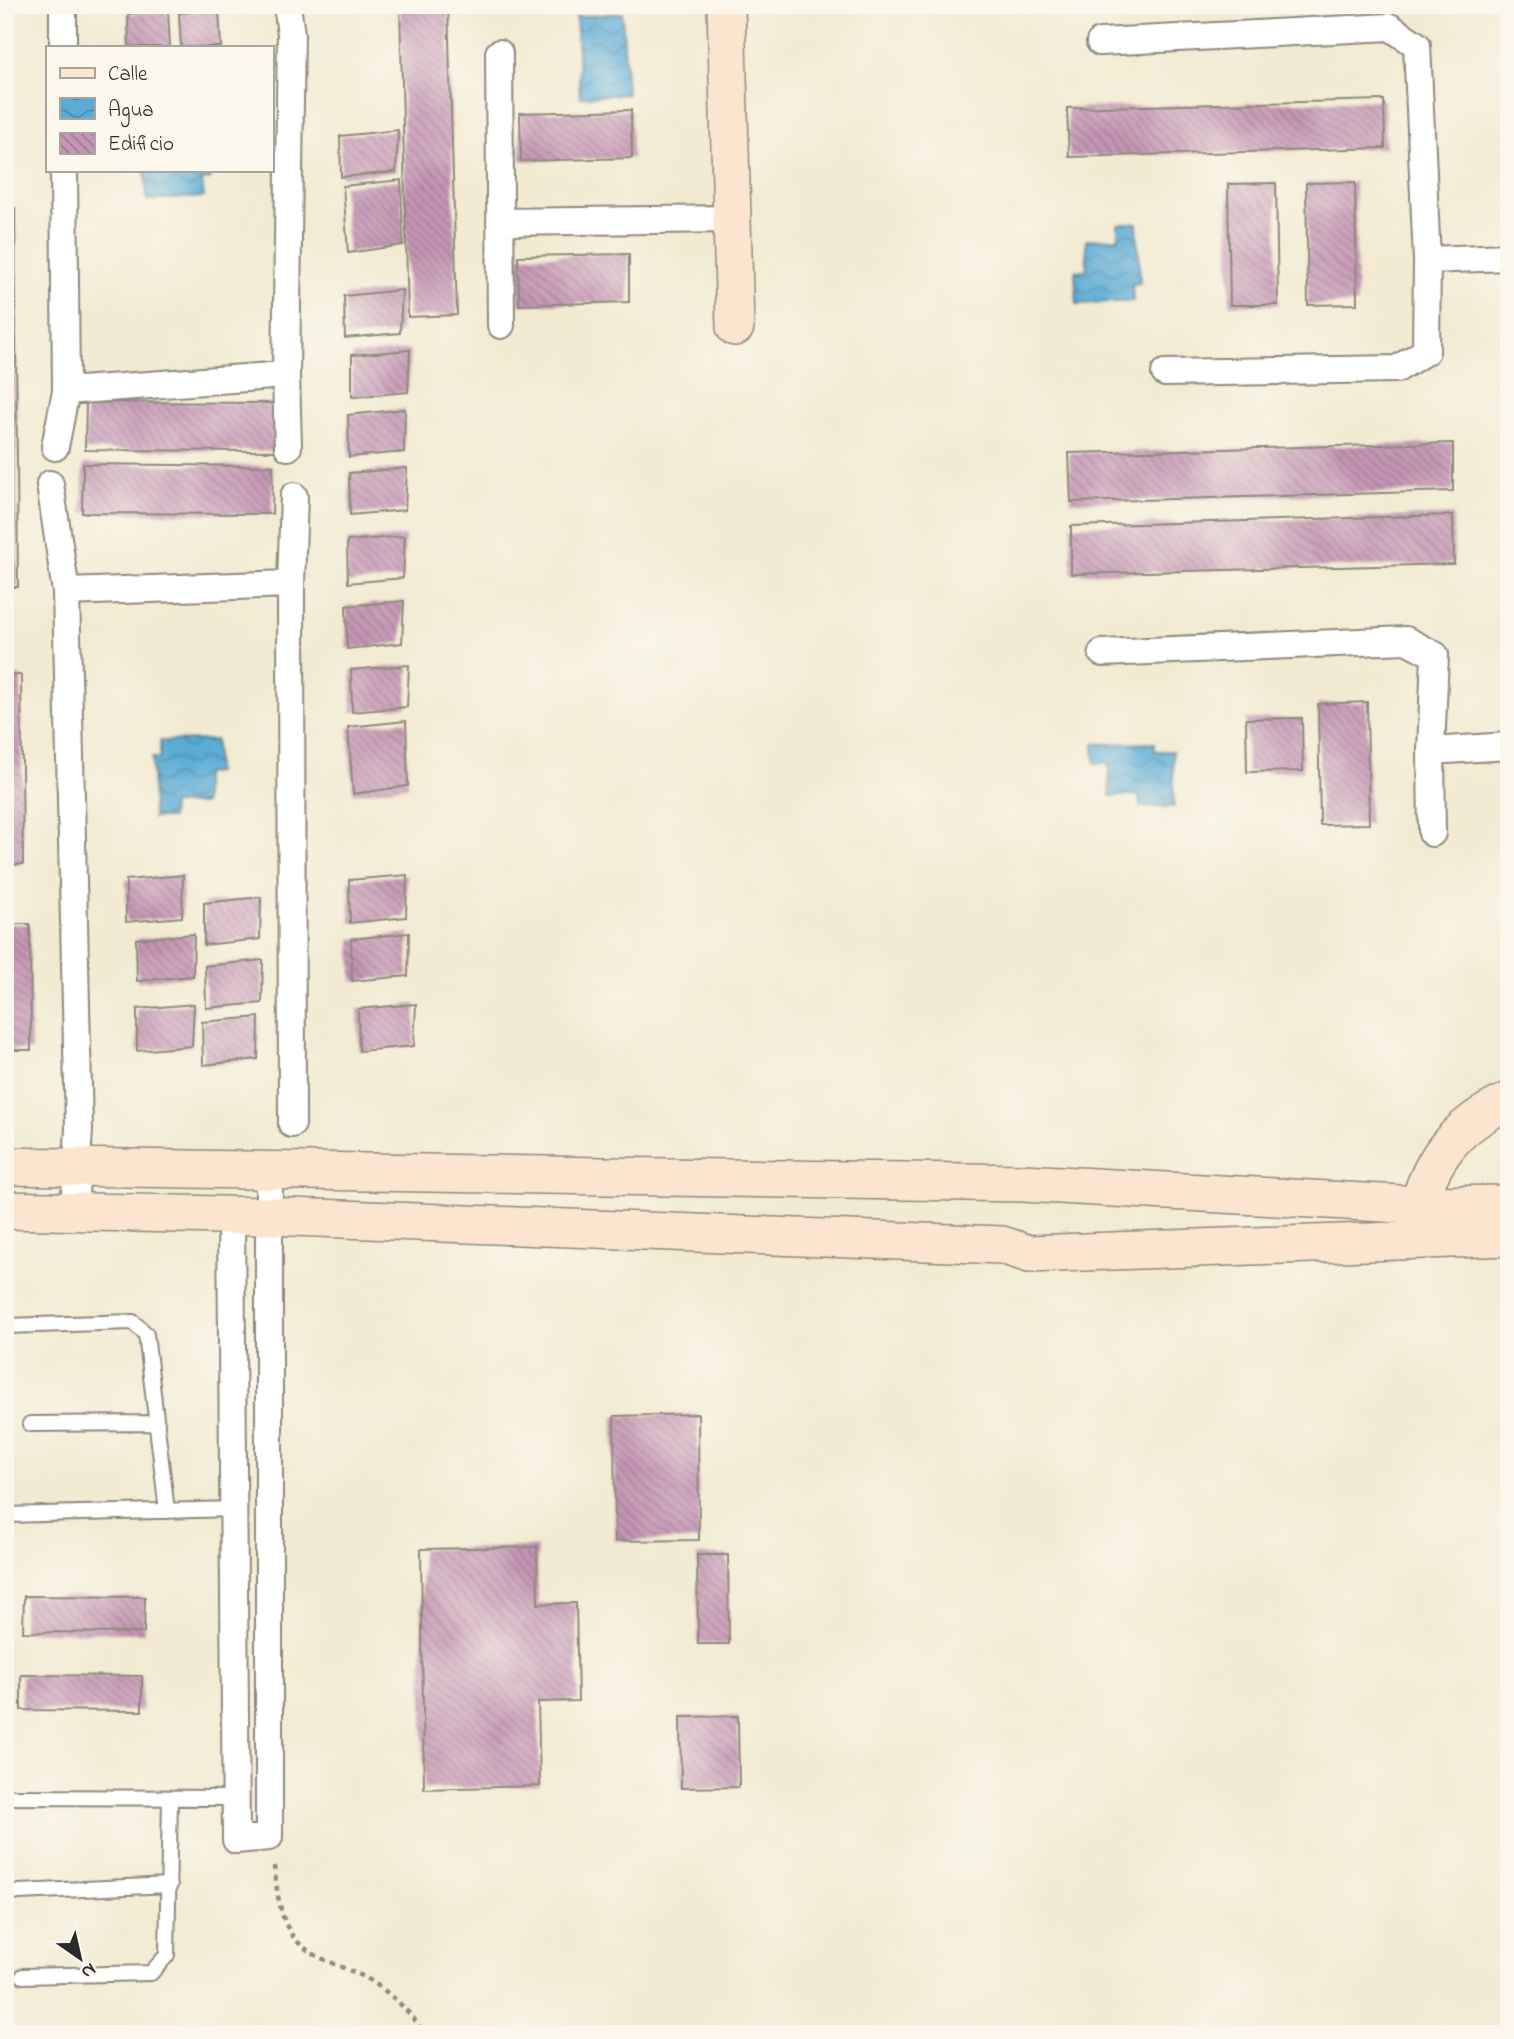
<svg xmlns="http://www.w3.org/2000/svg" width="1514" height="2039" viewBox="0 0 1514 2039" font-family="'Indie Flower',sans-serif">
  <style>
    .water { fill: url(#water-waves); stroke: #426c80; stroke-width: 2 }
    .building { fill: url(#building-back-hatch) }
    .lines { fill: none; stroke-linecap: round; stroke-linejoin: round }
    .lane-casing { stroke: #8e8a7e; stroke-width: 18 }
    .street-casing { stroke: #8e8a7e; stroke-width: 30 }
    .secondary-casing { stroke: #8e8a7e; stroke-width: 40 }
    .path { stroke: #8e8a7e; stroke-width: 4.5; stroke-dasharray: 5 5; stroke-linecap: butt }
    .lane { stroke: #fff; stroke-width: 14 }
    .street { stroke: #fff; stroke-width: 26 }
    .secondary { stroke: #fbe5cf; stroke-width: 37 }
  </style>
  <defs>
    <pattern id="water-waves" width="16" height="10" patternUnits="userSpaceOnUse" patternTransform="scale(1.75)"><rect width="16" height="10" fill="#5aacd5"/><path d="M0 5q4-4 8 0t8 0" fill="none" stroke="#4b8cad"/></pattern>
    <pattern id="building-back-hatch" width="6" height="6" patternUnits="userSpaceOnUse" patternTransform="scale(1.75)"><rect width="6" height="6" fill="#c595b4"/><path d="M-1 5l2 2M0 0l6 6M5-1l2 2" fill="none" stroke="#a07a93"/></pattern>
  </defs>
  <rect width="100%" height="100%" fill="#fbf7ec"/>
  <filter id="ink" filterUnits="userSpaceOnUse"><feTurbulence type="fractalNoise" baseFrequency=".0143" numOctaves="2"/><feDisplacementMap in="SourceGraphic" scale="14" xChannelSelector="R" yChannelSelector="G"/><feConvolveMatrix kernelMatrix="1 2 1 2 8 2 1 2 1" color-interpolation-filters="sRGB"/></filter>
  <filter id="wash" filterUnits="userSpaceOnUse"><feTurbulence type="fractalNoise" baseFrequency=".00686" numOctaves="4" result="noise"/><feDisplacementMap in="SourceGraphic" scale="28" xChannelSelector="R" yChannelSelector="G"/><feGaussianBlur stdDeviation="1.57" result="paint"/><feColorMatrix in="noise" values="0 0 0 0 0 0 0 0 0 0 0 0 0 0 0 0 0 1.4 0 .05"/><feComposite in="paint" operator="in"/></filter>
  <g filter="url(#wash)">
    <rect width="100%" height="100%" fill="#f2ead1"/>
    <path class="water" d="M622,13L627,94L580,97L576,17Z
      M145,170H210V179L202,180L204,197L147,200Z
      M1137,223L1140,283L1132,284L1133,301L1077,304L1075,271L1087,270L1086,240L1118,238V224Z
      M216,740V773L204,774V804H172L171,818H153L152,758H160V741Z
      M1155,743V751H1173L1174,807H1140L1139,795L1110,796L1109,763H1095L1094,744Z"/>
    <g id="blocks">
      <path class="building" d="M5,5H10L12,169H5Z
        M400,5H448L457,315L408,317Z
        M219,10L221,47H181L179,13Z
        M168,11L170,47H129L128,14Z
        M1384,100L1385,148L1069,157L1067,108Z
        M631,110L632,158L521,161L520,113Z
        M398,130L396,172L341,177L340,136Z
        M401,180L403,245L348,253L343,186Z
        M1355,182L1357,304L1308,305L1306,183Z
        M1276,183L1278,305H1230L1228,184Z
        M5,208H15L18,587H5Z
        M629,254V302L519,305L518,256Z
        M402,290L400,333L345,338L344,296Z
        M410,350L408,392L352,397V355Z
        M86,402L276,403L275,451L85,450Z
        M405,409L404,452L349,457L348,415Z
        M1453,443V491L1071,502L1069,453Z
        M83,464L273,466L272,514L82,513Z
        M407,468L405,510L350,515L349,473Z
        M1453,515L1454,564L1071,574V526Z
        M405,536L403,578L348,583L347,541Z
        M404,601L402,643L347,649L346,606Z
        M409,665L407,707L352,712L351,670Z
        M5,675H21L23,864L5,865Z
        M1367,702L1369,824L1320,825L1318,704Z
        M1302,718L1303,771L1247,772L1246,719Z
        M406,721L408,786L353,794L348,727Z
        M183,875L182,917L126,922V880Z
        M407,875L406,917L350,923L349,880Z
        M261,897L260,939L204,945V903Z
        M5,924H30L31,1050H5Z
        M409,933L408,976L352,981L351,939Z
        M194,934L193,976L137,981L136,939Z
        M263,960L262,1003L206,1008L205,966Z
        M194,1004L192,1046L137,1051V1009Z
        M416,1004L414,1046L359,1051L358,1009Z
        M259,1017L258,1059L203,1065L202,1022Z
        M698,1414L699,1540L615,1541L614,1416Z
        M537,1547L538,1604L576,1603L578,1701L538,1702L540,1786L424,1789L421,1549Z
        M697,1555H728L729,1644H698Z
        M24,1596L145,1597L144,1633L23,1632Z
        M21,1675L142,1676V1711L21,1710Z
        M738,1716L739,1787L681,1788L680,1717Z"/>
    </g>
  </g>
  <g filter="url(#ink)">
    <use href="#blocks" fill-opacity="0" stroke="#8e8a7e" stroke-width="2"/>
    <g class="lines">
      <g class="lane-casing">
        <path id="lane" d="M5,1326L133,1322L146,1334L167,1511
          M30,1424L157,1423
          M5,1515L234,1509
          M5,1797L236,1798
          M19,1892L170,1885
          M23,1976L151,1973L167,1955L170,1798"/>
      </g>
      <g class="street-casing">
        <path id="street" d="M63,5V47
          M287,5L291,34L286,375L288,447
          M1100,42L1390,27L1417,45L1427,260
          M499,53L501,325
          M500,222L731,219
          M1165,373L1397,369L1426,351L1427,260L1509,257
          M66,391L286,375
          M55,447L66,391L64,170
          M50,484L66,592L79,1129L74,1212
          M66,592L291,584
          M1102,653L1406,640L1435,655L1431,751
          M1432,833L1431,751L1509,746
          M292,1124L291,584L294,496
          M231,1216L236,1840L269,1837V1172"/>
      </g>
      <g class="secondary-casing">
        <path id="secondary" d="M726,5L735,327
          M5,1166L1023,1183L1418,1205L1509,1204
          M5,1210L267,1216L1002,1245L1029,1254L1509,1237
          M1413,1227C1426,1166 1450,1127 1509,1101"/>
      </g>
      <path class="path" d="M274,1866C277,1889 279,1920 295,1939C315,1961 346,1966 371,1981C393,1995 410,2012 425,2034"/>
      <use href="#lane" class="lane"/>
      <use href="#street" class="street"/>
      <use href="#secondary" class="secondary"/>
    </g>
  </g>
  <rect width="1514" height="2039" fill="none" stroke="#fbf7ec" stroke-width="28"/>
  <rect x="46" y="46" width="228" height="126" fill="#fbf7ec" stroke="#a8a59f" stroke-width="2"/>
  <rect x="60" y="68" width="35" height="10" fill="#fbe5cf" stroke="#a8a59f" stroke-width="2"/>
  <text x="108" y="80" font-size="21" fill="#2b2b2b">Calle</text>
  <rect x="60" y="98" width="35" height="21" fill="url(#water-waves)" stroke="#a8a59f" stroke-width="2"/>
  <text x="108" y="116" font-size="21" fill="#2b2b2b">Agua</text>
  <rect x="60" y="133" width="35" height="21" fill="url(#building-back-hatch)" stroke="#a8a59f" stroke-width="2"/>
  <text x="108" y="150" font-size="21" fill="#2b2b2b">Edificio</text>
  <g transform="translate(80 1958) rotate(146)" stroke="#fbf7ec" stroke-width="5" paint-order="stroke">
  <path d="M0-5L12 26L0 18L-12 26Z" fill="#2b2b2b"/>
  <text y="-10" font-size="19" font-weight="bold" text-anchor="middle" fill="#2b2b2b">N</text>
  </g>
</svg>
